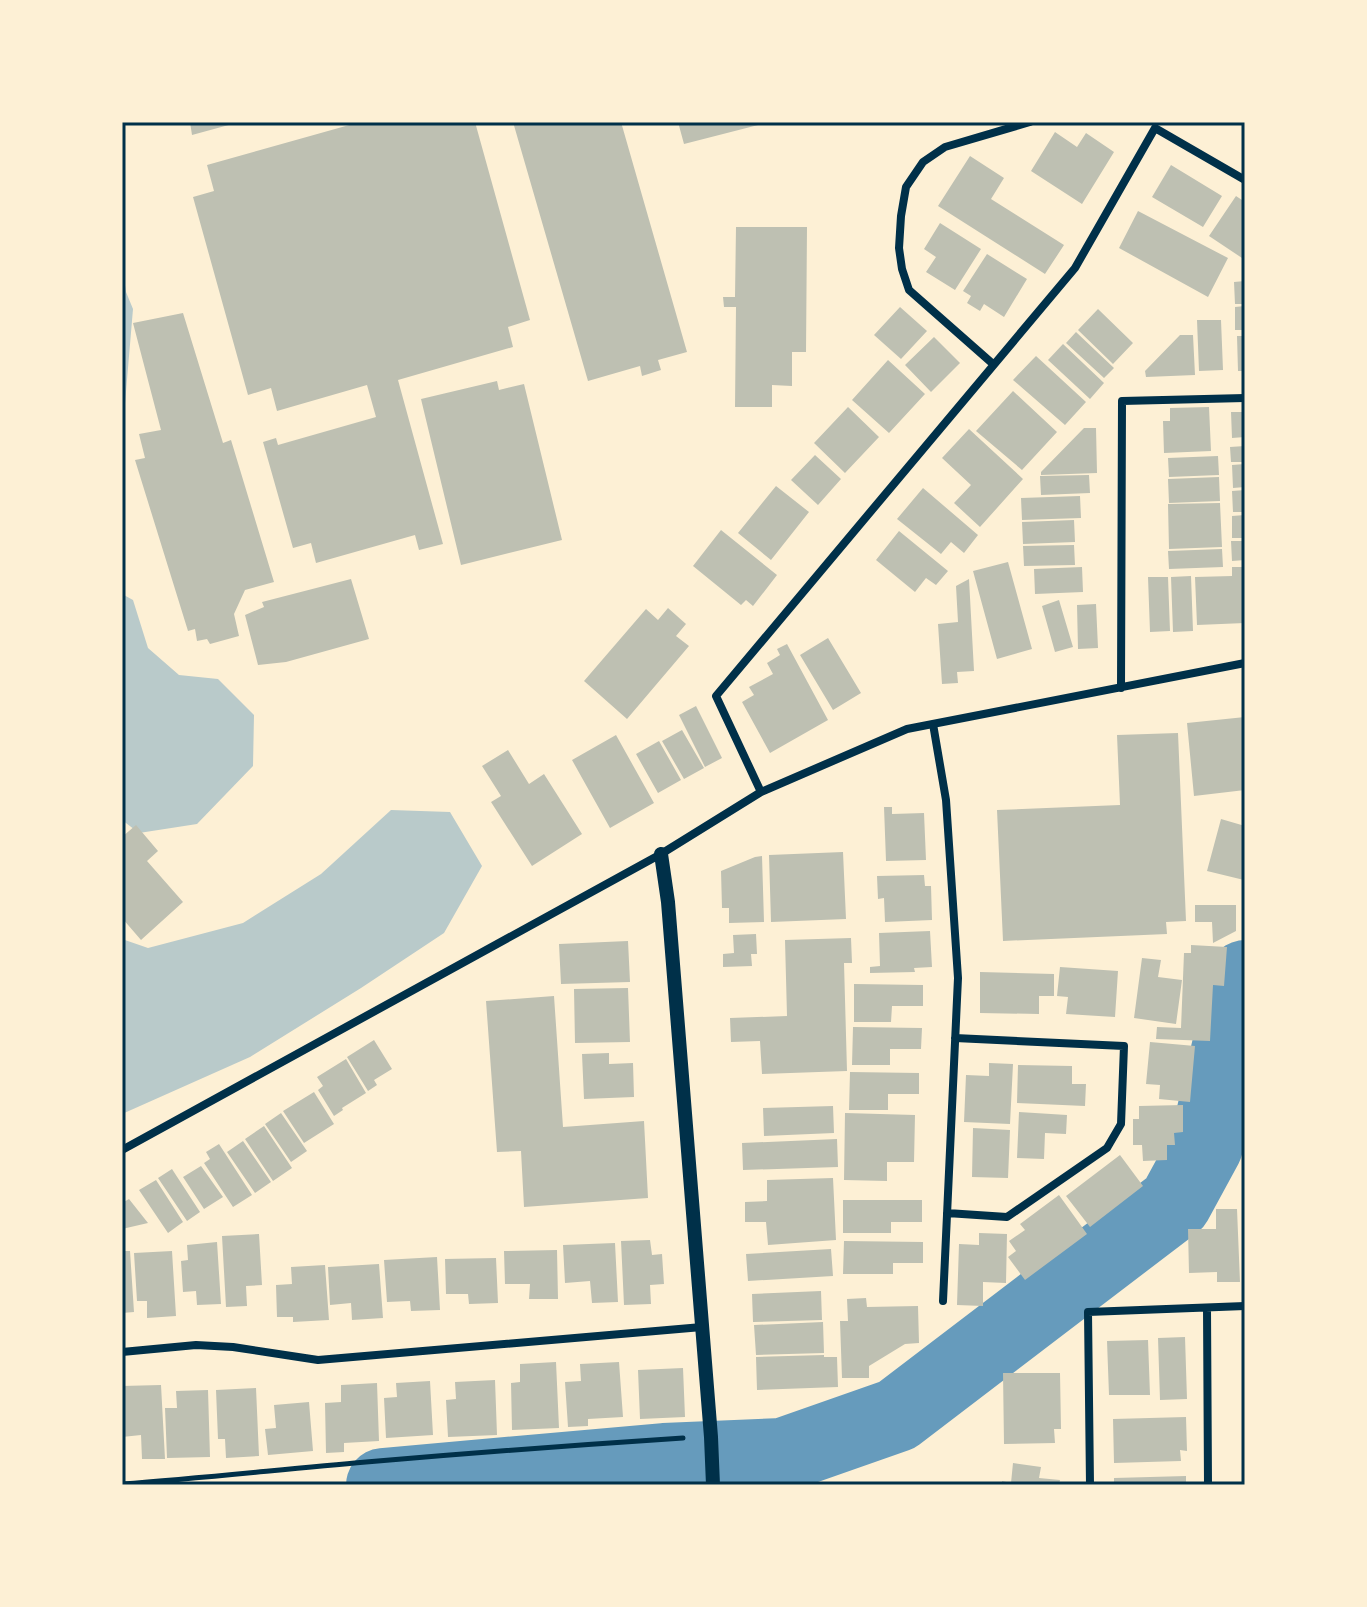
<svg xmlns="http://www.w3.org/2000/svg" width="1367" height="1607" viewBox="0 0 1367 1607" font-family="'Noto Sans',sans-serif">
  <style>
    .green { fill: #b9caca }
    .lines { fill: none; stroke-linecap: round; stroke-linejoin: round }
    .river { stroke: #669bbc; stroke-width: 74 }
    .building { fill: #bec0b2 }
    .path { stroke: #003049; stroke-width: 5 }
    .minor { stroke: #003049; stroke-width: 8 }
    .tertiary { stroke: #003049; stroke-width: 14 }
    .neatline { fill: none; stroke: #003049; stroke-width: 3 }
  </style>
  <rect width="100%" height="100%" fill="#fdf0d5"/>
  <path class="green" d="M122,265L126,292L133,309L124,415L122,417Z
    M122,594L133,600L148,648L179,675L218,679L254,715L253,766L197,824L139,833L122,820Z
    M391,810L450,812L482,866L444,933L361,988L250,1057L122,1114V939L148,948L243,923L321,874Z"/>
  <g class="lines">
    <path class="river" d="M383,1485L664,1460L783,1455L897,1415L1175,1203L1206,1146L1245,977"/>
  </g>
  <path class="building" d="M190,122H235L236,123L192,135Z
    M360,122H475L530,320L508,327L513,347L398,380L443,544L419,550L415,535L316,563L311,543L293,548L263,442L276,438L278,445L376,417L367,385L277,411L271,388L248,395L193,197L214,191L207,165Z
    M513,122H621L687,352L658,360L661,370L642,376L640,366L588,381Z
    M678,122H766V123L684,144Z
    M1055,132L1077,147L1086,133L1114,152L1082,204L1031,171Z
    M970,156L1004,178L991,199L1064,245L1045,274L938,206Z
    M1171,165L1222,196L1203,227L1152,197Z
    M1236,196L1245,202V254L1242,258L1209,236Z
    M1138,211L1228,258L1208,297L1119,248Z
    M940,223L981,249L955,290L926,272L936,257L924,249Z
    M736,227H807L806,352H792V386L772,385V407H735L736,307H724L723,297H735Z
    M987,254L1027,279L1004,317L984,304L980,311L967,303L971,296L963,291Z
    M1245,281V304H1235L1234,282Z
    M1245,306V330H1235V307Z
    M900,307L927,331L901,359L874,335Z
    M1098,309L1133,343L1113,364L1078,330Z
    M183,313L223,443L231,440L274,582L245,590L234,614L239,636L210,644L207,639L197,641L195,629L188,631L135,460L145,458L139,434L161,430L133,323Z
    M1197,320H1221L1223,370L1199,371Z
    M1076,332L1114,368L1104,378L1066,343Z
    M1180,335H1193L1195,375L1146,377L1145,371Z
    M1237,336H1245V371H1238Z
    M934,337L960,363L931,392L905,365Z
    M1063,344L1104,383L1090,399L1048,360Z
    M1036,356L1086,402L1065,425L1013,380Z
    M888,360L925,394L889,433L852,400Z
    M497,381L499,390L524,384L562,540L461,565L421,399Z
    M1013,391L1057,432L1022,470L976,431Z
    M848,407L879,437L845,473L814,443Z
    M1209,407L1211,451L1164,453L1163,421H1170V408Z
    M1231,412H1245V437L1232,438Z
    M1084,428H1096L1097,473L1041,475V472Z
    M969,429L1023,479L980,527L954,503L971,485L942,458Z
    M1245,446V462H1231L1230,447Z
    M815,455L841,479L818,505L791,480Z
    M1218,456L1219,475L1169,477L1168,458Z
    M1245,464V487L1233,488L1232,465Z
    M1089,475L1090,493L1041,495L1040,476Z
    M1219,477L1220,501L1169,503L1168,479Z
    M776,486L809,512L771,560L738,533Z
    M923,488L978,535L964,553L951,542L941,554L897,519Z
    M1245,490V512H1233L1232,491Z
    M1080,496L1081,518L1022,520L1021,498Z
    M1220,503L1222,547L1169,549L1168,504Z
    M1245,515V538H1232V516Z
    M1074,520L1075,542L1023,544L1022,522Z
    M721,530L777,575L753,606L746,600L741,605L693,566Z
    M899,531L948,571L936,585L926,578L915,592L876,560Z
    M1231,541H1245V560L1232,561Z
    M1074,545L1075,565L1024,566L1023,546Z
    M1222,549L1223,567L1169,569L1168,551Z
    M1008,562L1032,649L997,659L973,571Z
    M1082,567L1083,592L1035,594L1034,569Z
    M1232,567H1245V623L1197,625L1195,577L1232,576Z
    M1191,576L1193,631L1173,632L1171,577Z
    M1148,577H1168L1170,631L1150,632Z
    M351,579L369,639L286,662L258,665L245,615L264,607L262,602Z
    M969,579L974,671L957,672L958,683L942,684L938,624L958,622L956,586Z
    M1059,600L1073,647L1055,652L1042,606Z
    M1096,604L1098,648L1078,649L1077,605Z
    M668,608L686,624L676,636L689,646L627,719L584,681L646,609L658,620Z
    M828,638L861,693L833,710L800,655Z
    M787,644L828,720L770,753L742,702L754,695L749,687L773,674L767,663L780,655L777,649Z
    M696,706L722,758L705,767L679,715Z
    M1245,717V790L1194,796L1187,723Z
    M682,730L704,768L684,779L662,741Z
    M1178,733L1186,921L1166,922L1167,934L1003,941L997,810L1120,805L1117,735Z
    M616,735L654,803L610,828L572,760Z
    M659,741L681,780L658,793L636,754Z
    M508,750L529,784L544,774L582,834L532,866L491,802L501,796L482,766Z
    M884,807H892V814L924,813L926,860L886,861Z
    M1221,819L1245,826L1244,880L1207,871Z
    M136,825L158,851L147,861L183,902L141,940L122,918V837Z
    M843,852L846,919L771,922L769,855Z
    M762,856L764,922L729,923V908H722L721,871L755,857Z
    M924,875L925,886H931L932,920L885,922L884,898L878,899L877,876Z
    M1195,905H1236V931L1213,943L1212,922H1195Z
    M930,931L932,967L914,968L915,972L870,973V967L880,966L879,933Z
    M756,934L757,954H751L752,966L723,967V954L734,953L733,935Z
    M851,938L852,963H844L847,1071L762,1074L760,1041L731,1042L730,1018L787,1016L785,940Z
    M628,941L630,982L561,984L559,944Z
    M1191,945L1227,947L1224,986L1213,985L1210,1041L1156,1039L1157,1027L1181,1028L1184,953H1191Z
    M1142,958L1161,960L1158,977L1182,980L1176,1024L1134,1018Z
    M1060,967L1118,971L1115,1017L1066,1014L1068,997L1057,996Z
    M980,972L1054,974V996H1039V1014L980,1013Z
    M854,984L923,985V1006H892L891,1022H854Z
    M628,988L630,1042L575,1043L574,989Z
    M554,996L563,1127L644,1121L648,1198L524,1207L521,1151L497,1152L486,1001Z
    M853,1027L922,1028L921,1049H890V1065H852Z
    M374,1040L392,1069L374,1080L377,1085L368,1091L347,1057Z
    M1150,1042L1195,1046L1190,1102L1159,1099L1160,1085L1146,1084Z
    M609,1053V1064L633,1063L634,1097L584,1099L582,1054Z
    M346,1059L366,1093L342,1108L343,1110L334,1116L318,1090L323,1086L317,1077Z
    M989,1063L1013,1064L1010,1124L964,1122L966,1075L989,1076Z
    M1018,1065L1072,1066V1084H1086L1085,1106L1017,1103Z
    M850,1072L919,1073V1094H888V1110H849Z
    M314,1092L334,1124L304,1143L283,1111Z
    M1183,1105V1132L1174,1133L1175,1145H1167V1160L1143,1161L1142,1145H1133V1119H1139V1106Z
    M833,1106L834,1133L764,1136L763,1108Z
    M1019,1112L1067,1115L1066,1134L1045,1133L1044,1159L1017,1158Z
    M281,1113L307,1151L291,1162L265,1124Z
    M845,1113L915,1115L914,1162H887V1181L844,1180Z
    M264,1126L292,1168L273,1181L245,1139Z
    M973,1128L1010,1130L1008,1178L972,1177Z
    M837,1139L838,1167L743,1170L742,1143Z
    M243,1141L271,1182L255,1193L227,1152Z
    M219,1144L252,1195L233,1207L204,1163L210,1159L206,1152Z
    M1120,1155L1143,1186L1090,1227L1066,1196Z
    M201,1166L223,1197L204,1209L183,1177Z
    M172,1169L200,1212L187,1221L158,1178Z
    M833,1178L836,1240L768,1245L766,1222H745V1202L767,1201V1180Z
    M156,1180L183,1222L168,1233L139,1190Z
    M1059,1195L1087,1234L1025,1280L1008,1257L1016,1251L1009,1241L1025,1230L1020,1224Z
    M129,1199L148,1223L122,1229V1203Z
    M843,1200H922V1222H891V1233H843Z
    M1216,1209H1237L1240,1282H1217V1272L1189,1273L1188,1229H1216Z
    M979,1233L1007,1234L1006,1283L983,1282V1306L957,1305L959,1244L979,1245Z
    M259,1234L262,1285L246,1286L247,1306L226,1307L222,1236Z
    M650,1240L652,1255L662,1254L664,1284L650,1285L651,1304L624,1305L621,1241Z
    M844,1241L923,1242V1263H893V1274H843Z
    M217,1242L221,1304L197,1305L196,1291L183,1292L181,1261L188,1260L187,1245Z
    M615,1243L618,1302L592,1303L590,1281L565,1283L563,1245Z
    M831,1249L833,1276L748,1281L746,1254Z
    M557,1250L558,1299H529L530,1284H505L504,1251Z
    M122,1251H130L134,1312L122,1313Z
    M172,1251L176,1316L147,1318V1301H137L134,1253Z
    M437,1257L440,1310L411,1311L410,1301L387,1302L384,1260Z
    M496,1258L498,1303L469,1304L468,1294H446L445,1259Z
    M379,1264L383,1318L352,1320L351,1303L330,1305L328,1267Z
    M325,1265L329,1320L293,1322V1317H277L276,1285L292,1284L291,1267Z
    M821,1291L822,1320L753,1322L752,1294Z
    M866,1298L867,1307L918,1306L919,1343L905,1344L869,1366V1378H842L840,1321H848L847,1299Z
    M823,1322L824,1353L756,1355L754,1325Z
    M1185,1337L1187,1399L1160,1400L1158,1338Z
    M1148,1340L1150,1395H1109L1107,1341Z
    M824,1355V1357H837L838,1387L757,1390L756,1357Z
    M556,1362L559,1428L512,1430L511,1383L520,1382V1364Z
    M619,1362L623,1417L588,1419V1426L568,1427L565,1382L581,1381L580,1364Z
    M683,1368L685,1417L640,1419L638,1370Z
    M1003,1373H1060L1061,1429H1054L1055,1443L1004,1444Z
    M495,1380L497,1435L448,1437L446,1400L456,1399L455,1382Z
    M430,1381L433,1435L386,1438L384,1398L397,1397L396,1383Z
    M377,1383L379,1441L344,1443V1452L326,1453L325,1403L341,1402V1385Z
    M161,1385L165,1459H142L141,1435L122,1437V1386Z
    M256,1388L259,1456L226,1458L225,1439H218L216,1390Z
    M208,1390L210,1457L167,1458L165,1408H177L176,1391Z
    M309,1402L313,1451L268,1455L265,1429L276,1428L274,1405Z
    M1186,1417L1187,1451L1180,1450L1181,1461L1114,1463L1113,1419Z
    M1013,1463L1041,1467L1039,1478L1060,1480L1059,1485H1002V1481L1011,1483Z
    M1186,1476V1485H1114V1478Z"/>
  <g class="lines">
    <path class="path" d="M122,1484C204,1478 284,1469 366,1462C471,1453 577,1445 683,1438"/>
    <path class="minor" d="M993,364L909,290L902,269L899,248L901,216L906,187L923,162L945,147L1030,122
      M1121,688L1122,401L1245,398
      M933,724L946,800L958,978L943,1301
      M761,792L716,696L1075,268L1155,128L1245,180
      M122,1150L661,854L761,792L907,729L1245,663
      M947,1213L1007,1217L1107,1148L1121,1124L1124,1046L955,1038
      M1207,1308L1208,1485
      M122,1352L196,1345L233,1347L318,1360L702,1327
      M1090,1485L1088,1312L1245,1306"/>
    <path class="tertiary" d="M661,854L668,902L711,1437L713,1485"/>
  </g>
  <rect width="1367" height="1607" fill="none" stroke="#fdf0d5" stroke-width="248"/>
  <rect x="124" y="124" width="1119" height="1359" class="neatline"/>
</svg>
